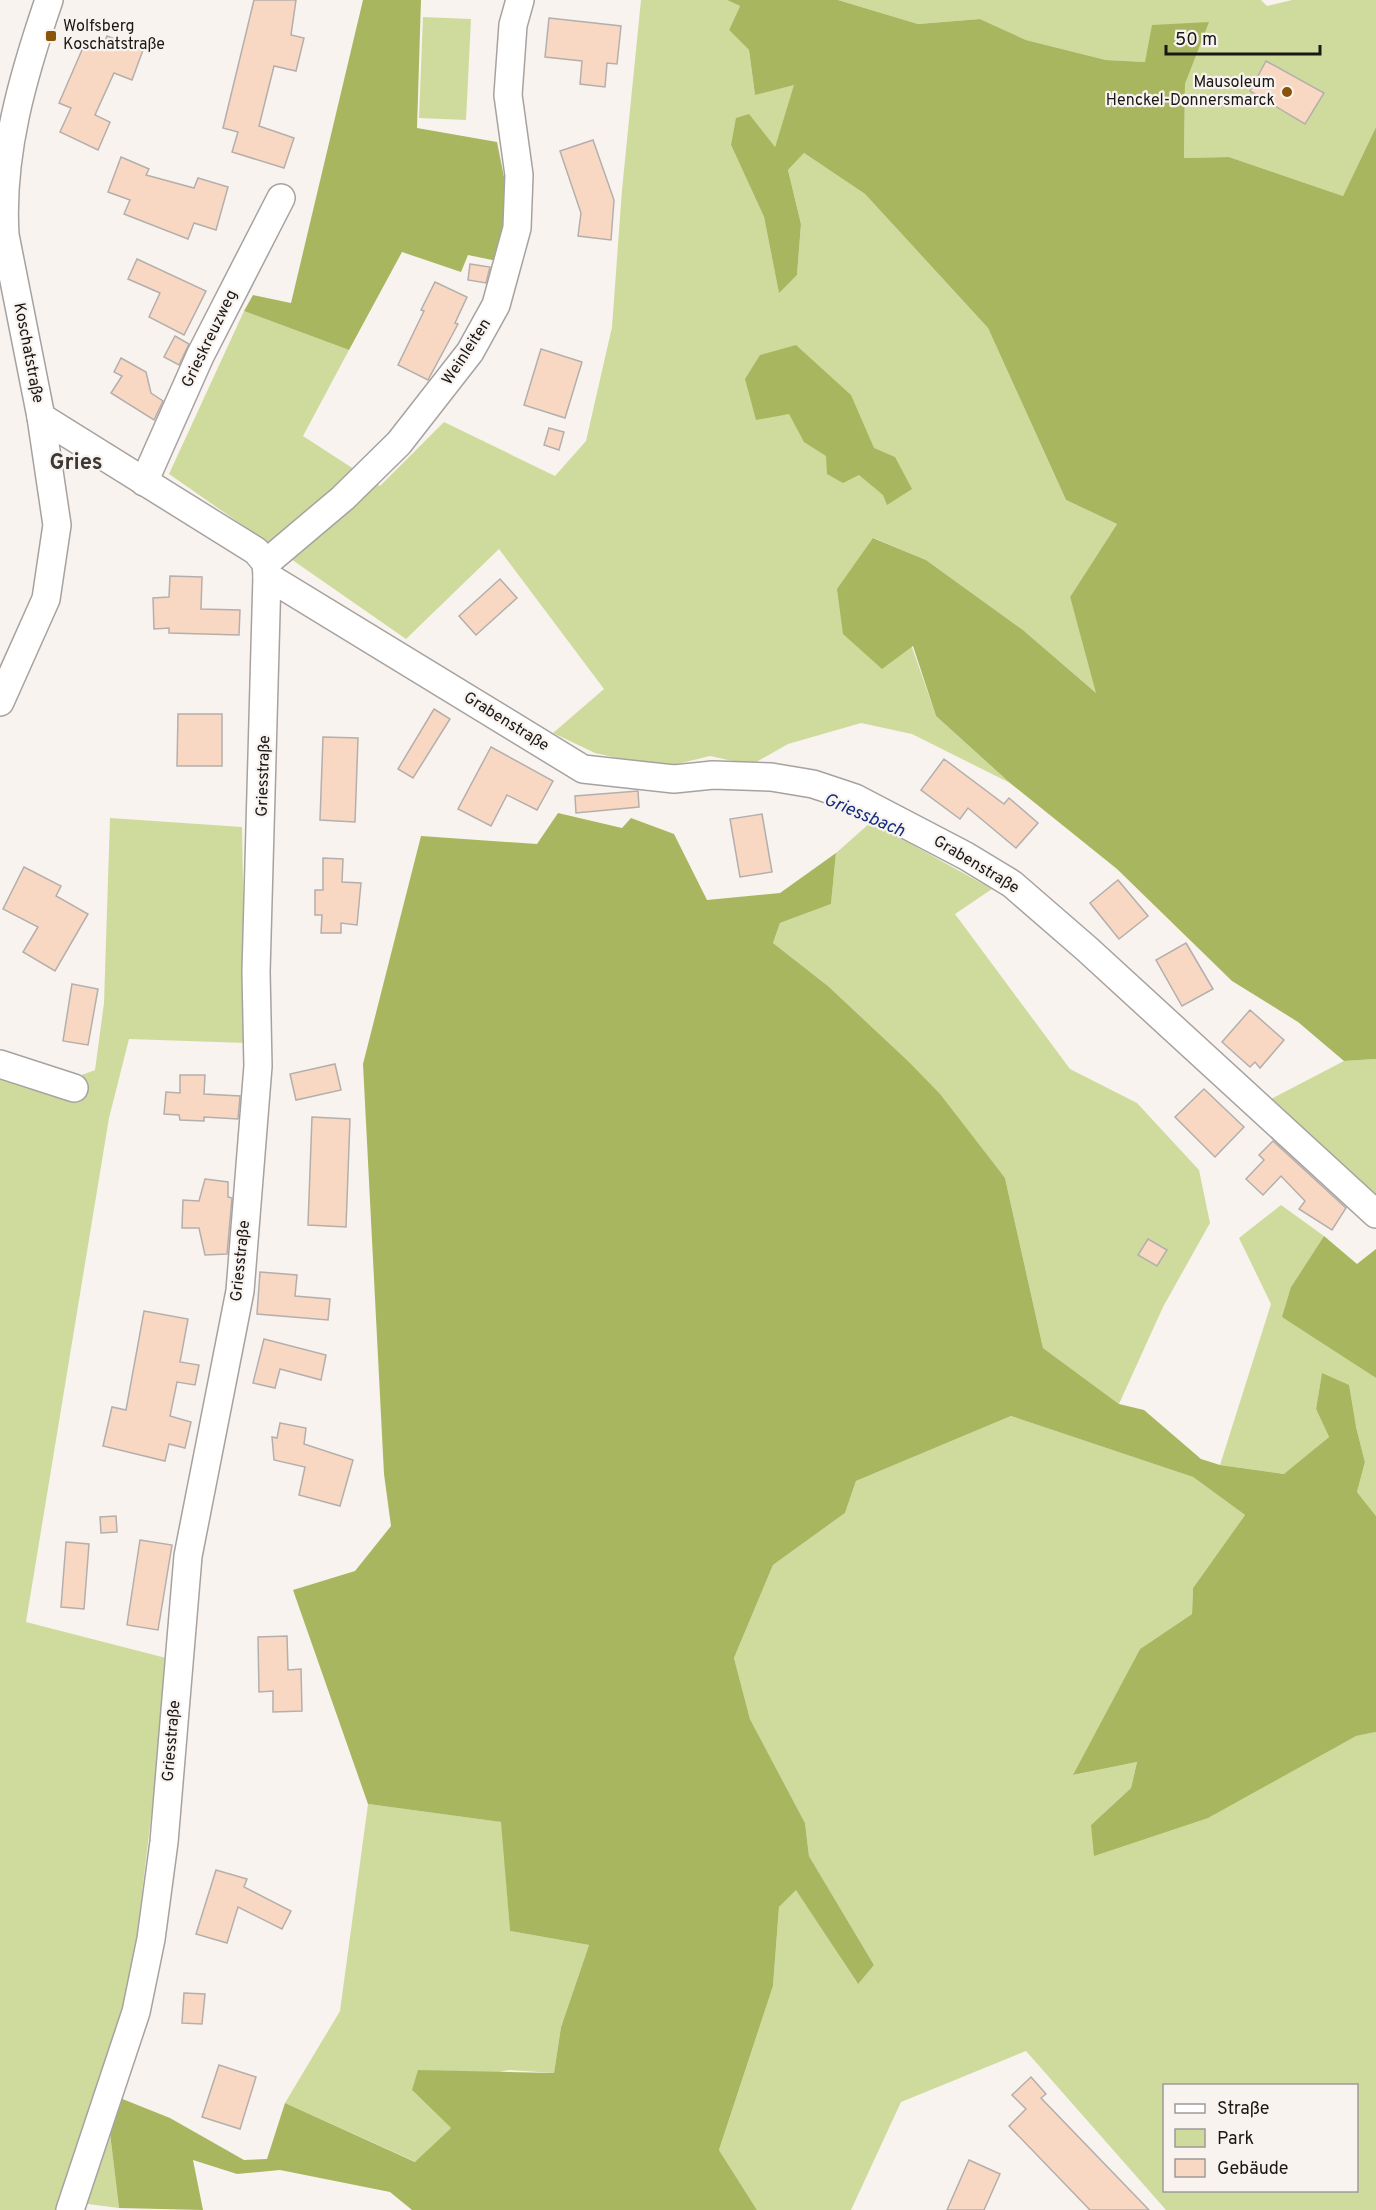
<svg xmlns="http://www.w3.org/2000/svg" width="1376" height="2210" viewBox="0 0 1376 2210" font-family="Overpass,sans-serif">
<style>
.green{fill:#cfdb9d;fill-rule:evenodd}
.forest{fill:#a8b75f}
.building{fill:#f9d8c3;stroke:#b4afac;stroke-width:1.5}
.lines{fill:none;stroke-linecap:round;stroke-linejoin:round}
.minor-casing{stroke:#a7a29f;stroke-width:30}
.minor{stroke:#fff;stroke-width:27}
.poi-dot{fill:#8b5209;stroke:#f8f3ef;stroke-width:2}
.labels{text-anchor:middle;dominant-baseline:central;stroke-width:4.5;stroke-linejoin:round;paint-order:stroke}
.poi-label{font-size:16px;fill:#1a1817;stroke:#f8f3ef;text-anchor:start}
.street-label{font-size:16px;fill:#1a1817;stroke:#f8f3ef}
.water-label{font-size:18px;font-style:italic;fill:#122e82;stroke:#f8f3ef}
.district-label{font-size:22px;font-weight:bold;fill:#3c3836;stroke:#f8f3ef}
</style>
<rect width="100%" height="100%" fill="#f8f3ef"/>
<g class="green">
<path d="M641 0H727L740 6 729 30 749 50 755 95 795 84 775 147 731 145 764 217 779 292 797 275 801 224 788 170 804 153 865 194 988 328 1066 500 1117 524 1070 597 1097 694 1023 630 926 560 874 538 936 716 1010 783 912 734 861 723 788 744 751 765 710 756 661 768 595 753 553 733 604 689 499 549 406 639 169 474 244 311 349 350 303 436 380 486 444 422 555 476 586 441 612 327 622 190Z"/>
<path d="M838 0H1261L1267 6 1292 0H1376V127L1343 196 1229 157 1184 158 1185 84 1208 22 1145 62 1106 60 1026 40 980 19 918 24Z"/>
<path d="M423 17 471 19 466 120 419 118Z"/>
<path d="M110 818 242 827 246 1043 129 1039 109 1118 26 1622 166 1658 156 1776 129 2001 105 2092 119 2208 65 2201 60 2210H0V1073L73 1095 79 1076 95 1070 104 1003Z"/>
<path d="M871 822 992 889 955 914 1070 1069 1137 1103 1199 1170 1210 1223 1163 1307 1119 1404 1043 1348 1005 1178 907 1060 828 986 773 943 780 923 831 904 836 853Z"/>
<path d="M1376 1059V1208L1269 1100 1344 1061Z"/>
<path d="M1281 1205 1324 1236 1291 1287 1326 1345 1376 1378V1516L1357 1492 1365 1462 1356 1427 1322 1374 1316 1409 1329 1437 1285 1474 1220 1465 1271 1304 1239 1238Z"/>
<path d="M1011 1416 1193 1477 1245 1515 1193 1588 1192 1614 1140 1649 1074 1775 1137 1762 1131 1788 1091 1825 1356 1736 1376 1732V2210H1166L1026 2051 901 2102 851 2210H757L719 2150 773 1986 779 1907 796 1889 857 1983 874 1965 809 1856 805 1823 750 1719 734 1658 773 1565 845 1513 856 1481ZM1164 2086H1356V2190H1164Z"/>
<path d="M368 1804 502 1822 510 1931 589 1945 561 2027 554 2073 509 2070 412 2090 451 2128 416 2162 285 2103 340 2011Z"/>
</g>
<g class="forest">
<path d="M363 0H421L417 128 497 142 508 197 497 261 468 255 461 272 402 252 349 350 244 311 253 295 291 303Z"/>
<path d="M727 0H838L918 24 980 19 1026 40 1106 60 1145 62 1152 25 1209 22 1185 84 1184 158 1229 157 1343 196 1376 127V1059L1344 1061 1298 1022 1232 981 1117 869 1010 783 936 716 913 646 882 669 843 634 837 589 873 538 926 560 1023 630 1096 693 1070 597 1117 524 1066 500 988 328 865 194 804 153 788 170 801 224 797 275 779 293 764 217 731 145 736 118 749 114 775 147 794 85 755 95 749 50 729 30 740 6Z"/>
<path d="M796 345 851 395 874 448 895 457 912 489 887 505 883 495 859 475 843 483 827 474 826 456 804 442 789 414 756 420 745 379 760 355Z"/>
<path d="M558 813 622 828 631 818 674 834 707 900 780 893 836 853 831 904 780 923 773 943 828 986 907 1060 940 1094 1005 1178 1043 1348 1119 1404 1144 1410 1201 1459 1220 1465 1284 1474 1329 1437 1316 1409 1322 1373 1349 1385 1356 1427 1365 1462 1357 1492 1376 1516V1732L1356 1736 1208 1818 1094 1856 1091 1825 1131 1788 1137 1762 1073 1775 1140 1649 1192 1614 1193 1588 1245 1515 1193 1477 1011 1416 856 1481 845 1513 773 1565 734 1658 750 1719 805 1823 809 1856 874 1965 858 1984 796 1890 779 1907 773 1986 719 2150 757 2210H412L390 2192 280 2170 237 2174 193 2160 203 2210 119 2208 105 2092 170 2118 244 2160 267 2159 285 2103 415 2162 451 2128 412 2090 418 2070 554 2073 561 2027 589 1945 510 1931 501 1822 368 1804 293 1590 355 1571 391 1526 384 1474 363 1064 421 836 537 844Z"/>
<path d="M1324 1236 1357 1264 1376 1249V1378L1282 1317 1291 1287Z"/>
</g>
<g class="building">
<path d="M254 0H296L291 35 304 38 296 71 274 66 259 126 294 138 284 168 232 152 238 132 223 128Z"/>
<path d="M549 18 621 26 617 64 607 63 605 87 580 84 582 61 545 57Z"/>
<path d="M107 36 143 50 132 80 114 73 95 115 110 122 98 150 60 132 71 108 59 103 85 43 101 50Z"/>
<path d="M1266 61 1324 93 1305 124 1250 91Z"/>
<path d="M593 140 614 200 611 240 578 236 581 213 560 151Z"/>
<path d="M121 157 149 169 146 175 194 188 198 178 228 187 216 230 194 223 188 239 124 214 130 200 108 192Z"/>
<path d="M137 259 206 291 184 335 149 317 160 293 128 279Z"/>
<path d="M470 264 490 267 486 283 468 280Z"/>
<path d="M435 282 467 297 455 323 458 324 428 380 398 365 424 311 421 310Z"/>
<path d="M175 336 189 344 179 365 164 357Z"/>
<path d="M541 349 582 362 565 418 524 405Z"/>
<path d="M121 358 146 372 151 393 163 401 154 420 111 393 122 376 114 372Z"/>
<path d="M549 428 564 432 559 450 544 445Z"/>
<path d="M170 576 202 577 201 609 240 610 239 635 169 633V628L154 629 153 598 169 597Z"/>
<path d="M500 579 517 598 476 635 459 616Z"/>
<path d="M434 709 450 719 413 778 398 769Z"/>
<path d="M178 714H222V766H177Z"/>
<path d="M323 737 358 738 355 822 320 820Z"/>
<path d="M491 747 553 781 537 810 507 795 491 826 458 809Z"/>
<path d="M944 759 1004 804 1009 798 1038 823 1016 848 968 808 960 819 921 790Z"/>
<path d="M638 791 639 807 576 813 575 796Z"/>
<path d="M762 814 772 872 740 877 730 819Z"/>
<path d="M323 858 343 859 342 882 361 883 357 925 341 923V933H321L322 915H315V890H323Z"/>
<path d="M24 867 61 886 56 896 88 914 55 971 23 952 38 927 3 909Z"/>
<path d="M1118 880 1148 916 1119 939 1090 903Z"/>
<path d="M1186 943 1213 989 1182 1006 1156 960Z"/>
<path d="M72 984 98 989 88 1045 63 1041Z"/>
<path d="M1250 1010 1284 1040 1260 1068 1255 1062 1250 1067 1222 1042Z"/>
<path d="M335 1064 341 1090 296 1100 290 1074Z"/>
<path d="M180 1075H205L204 1094 240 1096 238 1119 204 1117V1121L180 1120 179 1115 164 1114 166 1092 180 1093Z"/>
<path d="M1204 1089 1244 1127 1215 1157 1175 1117Z"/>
<path d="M312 1117 350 1119 346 1227 308 1225Z"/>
<path d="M1273 1141 1346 1208 1332 1230 1299 1209 1305 1201 1281 1176 1263 1195 1246 1179 1264 1160 1259 1155Z"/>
<path d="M205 1179 228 1182V1197L232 1198 227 1254 205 1255 199 1228H182L183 1200 199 1201Z"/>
<path d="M1148 1239 1167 1250 1157 1266 1138 1255Z"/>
<path d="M260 1272 297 1275 295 1296 330 1299 328 1320 257 1314Z"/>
<path d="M144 1311 188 1319 180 1362 199 1365 195 1385 177 1382 170 1416 191 1422 185 1448 169 1444 165 1461 103 1446 112 1407 126 1410Z"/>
<path d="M264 1339 326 1355 321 1380 280 1369 275 1388 253 1383Z"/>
<path d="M280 1423 306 1428 304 1444 353 1460 340 1506 299 1495 305 1467 274 1460 272 1437 277 1438Z"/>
<path d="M116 1516 117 1532 101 1533 100 1517Z"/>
<path d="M140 1540 172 1545 158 1630 127 1625Z"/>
<path d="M66 1542 89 1544 84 1609 61 1607Z"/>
<path d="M287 1636 288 1670 301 1669 302 1711 273 1712V1691L259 1692 258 1637Z"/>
<path d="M216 1870 247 1879 244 1887 291 1911 282 1929 238 1907 227 1943 196 1934Z"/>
<path d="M184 1993 205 1994 202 2024 182 2023Z"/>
<path d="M219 2065 256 2077 240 2129 202 2117Z"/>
<path d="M1031 2077 1046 2094 1041 2098 1149 2210H1090L1009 2126 1026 2109 1012 2095Z"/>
<path d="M969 2160 1000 2174 984 2210H947Z"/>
</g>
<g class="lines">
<defs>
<g id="minor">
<path d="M41 417 256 551 266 563 267 576 256 972 258 1066 240 1291 188 1556 164 1842 151 1939 136 2012 70 2210"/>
<path d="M144 482 200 356 281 198"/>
<path d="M266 563 343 498 399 443 470 352 496 305 517 228 519 175 508 95 513 25 520 0"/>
<path d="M267 576 583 769 674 779 713 775 771 777 813 784 855 798 966 856 1012 884 1087 949 1376 1214"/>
<path d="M0 702 46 599 57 525 41 417 5 235C0 154 23 76 49 0"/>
<path d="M0 1064 74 1088"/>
</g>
</defs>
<use href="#minor" class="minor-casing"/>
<use href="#minor" class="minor"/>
</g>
<g class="poi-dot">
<rect x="45" y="30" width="12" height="12" rx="3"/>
<circle cx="1287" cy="92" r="6"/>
</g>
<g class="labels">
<g class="poi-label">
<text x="63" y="27">Wolfsberg<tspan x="63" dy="18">Koschatstraße</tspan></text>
<text x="1275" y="83" text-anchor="end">Mausoleum<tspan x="1275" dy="18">Henckel-Donnersmarck</tspan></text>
</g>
<g class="street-label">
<text transform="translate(210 339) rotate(-64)">Grieskreuzweg</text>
<text transform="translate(467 352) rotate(-57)">Weinleiten</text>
<text transform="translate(28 353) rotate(79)">Koschatstraße</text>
<text transform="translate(506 722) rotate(32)">Grabenstraße</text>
<text transform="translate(264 776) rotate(-88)">Griesstraße</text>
<text transform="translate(976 865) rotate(31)">Grabenstraße</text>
<text transform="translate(241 1261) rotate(-84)">Griesstraße</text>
<text transform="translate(172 1741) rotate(-85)">Griesstraße</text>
</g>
<g class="water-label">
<text transform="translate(864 816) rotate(23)">Griessbach</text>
</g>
<g class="district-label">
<text x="76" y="463">Gries</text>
</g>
</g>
<rect x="1163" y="2084" width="195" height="108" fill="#f8f3ef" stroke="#9f9b99" stroke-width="1.5"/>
<rect x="1175" y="2104" width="30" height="9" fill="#ffffff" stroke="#9f9b99" stroke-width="1.5"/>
<text x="1217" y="2114" font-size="18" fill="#1a1817">Straße</text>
<rect x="1175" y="2129" width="30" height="18" fill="#cfdb9d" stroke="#9f9b99" stroke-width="1.5"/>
<text x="1217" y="2144" font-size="18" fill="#1a1817">Park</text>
<rect x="1175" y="2159" width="30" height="18" fill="#f9d8c3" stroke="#9f9b99" stroke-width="1.5"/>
<text x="1217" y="2174" font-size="18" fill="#1a1817">Gebäude</text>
<path d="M1166 45v9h154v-9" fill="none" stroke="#1a1817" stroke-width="3"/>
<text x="1175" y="45" font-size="18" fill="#1a1817" stroke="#f8f3ef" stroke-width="4.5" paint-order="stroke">50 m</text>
</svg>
